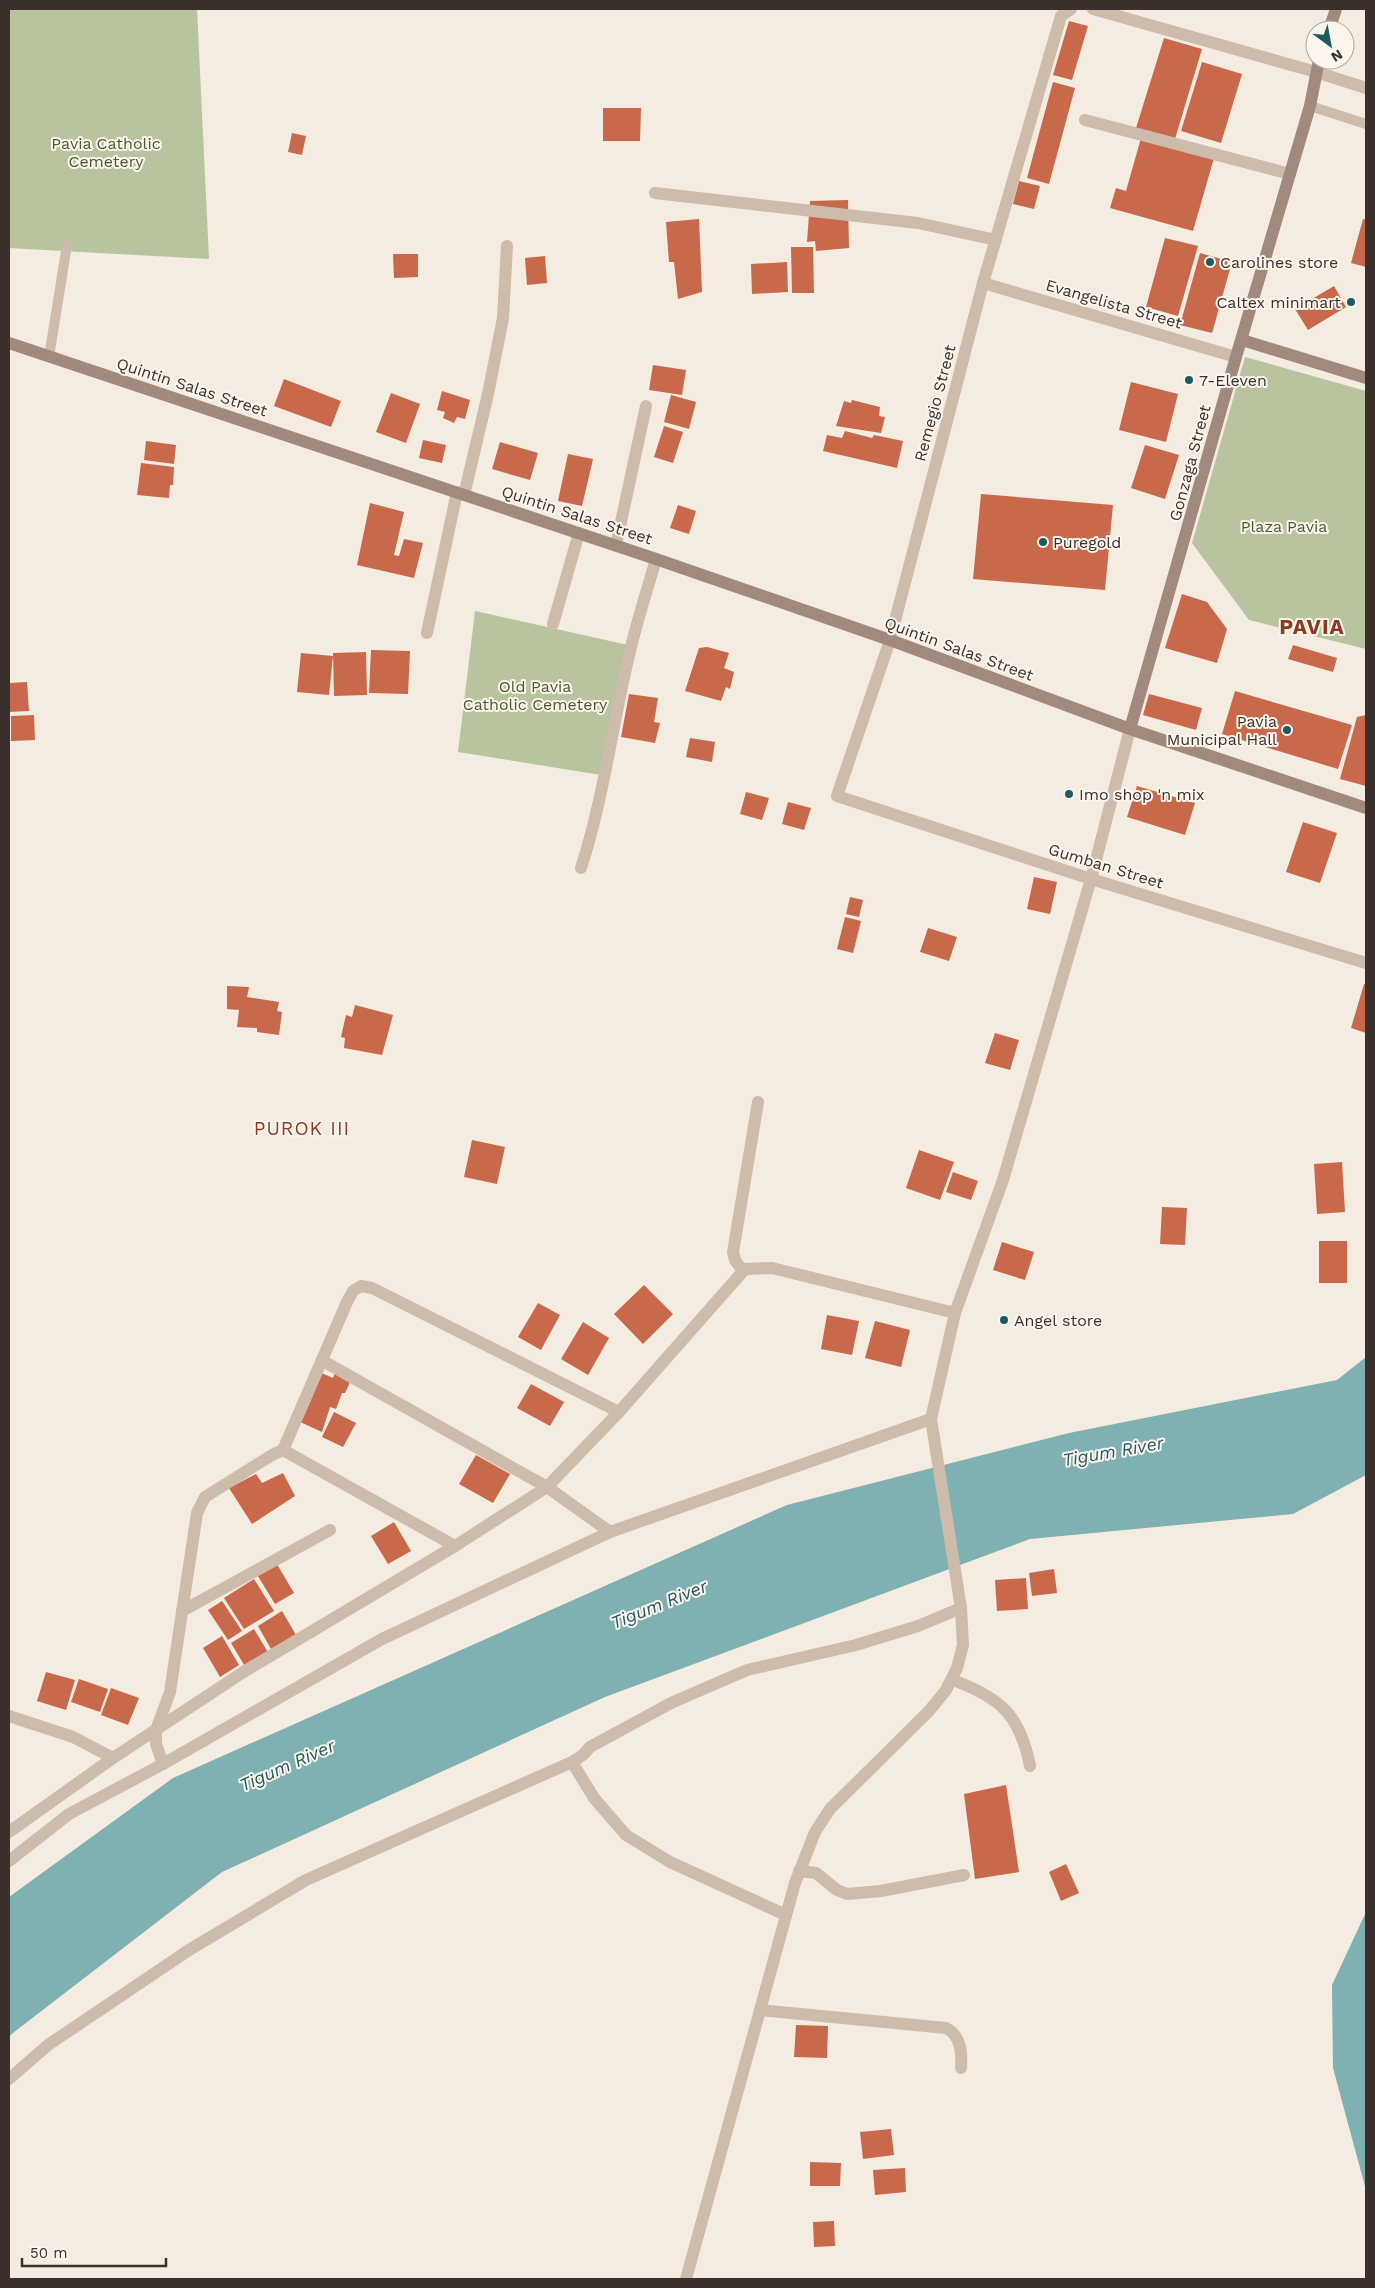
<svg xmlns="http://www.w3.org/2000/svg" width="1375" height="2288" viewBox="0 0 1375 2288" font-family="'Work Sans',sans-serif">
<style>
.green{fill:#b8c4a0}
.water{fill:#7fb0b2}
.building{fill:#c8694b}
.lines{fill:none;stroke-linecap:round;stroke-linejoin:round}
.service{stroke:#cdbbac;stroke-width:10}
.minor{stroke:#cdbbac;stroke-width:12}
.tertiary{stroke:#cdbbac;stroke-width:12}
.secondary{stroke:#a18a7d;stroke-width:12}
.poi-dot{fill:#1f5a5e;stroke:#fbf5ee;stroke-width:2}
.labels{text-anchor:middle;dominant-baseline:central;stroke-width:4;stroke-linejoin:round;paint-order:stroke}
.park-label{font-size:16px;fill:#4a5a2e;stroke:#fbf5ee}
.poi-label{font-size:16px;fill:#3b302b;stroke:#fbf5ee;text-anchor:start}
.street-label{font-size:16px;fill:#3b302b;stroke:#fbf5ee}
.water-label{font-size:18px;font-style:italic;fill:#1f5a5e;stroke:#fbf5ee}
.quarter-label{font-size:19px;letter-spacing:1px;fill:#8c3b22;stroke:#fbf5ee}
.district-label{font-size:21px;font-weight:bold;letter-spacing:1px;fill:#8c3b22;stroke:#fbf5ee}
</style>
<rect width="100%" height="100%" fill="#f4ebe1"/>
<g class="green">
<path d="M9 9H197L209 259 9 248Z"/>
<path d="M1245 357 1366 391V649L1249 620 1192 543Z"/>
<path d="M475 611 628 645 601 775 458 752Z"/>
</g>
<g class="water">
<path d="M1366 1357V1475L1293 1514 1030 1539 605 1697 222 1872 9 2036V1897L173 1778 787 1505 1069 1433 1337 1380Z"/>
<path d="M1366 1912V2190L1333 2068 1332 1985Z"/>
</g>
<g class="building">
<path d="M1069 21 1088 26 1072 80 1053 75Z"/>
<path d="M1164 38 1202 49 1175 139 1136 128Z"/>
<path d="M1202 62 1242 74 1221 143 1181 131Z"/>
<path d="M1053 82 1075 88 1049 184 1027 178Z"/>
<path d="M603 108H641L640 141H603Z"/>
<path d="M292 133 306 136 302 155 288 152Z"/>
<path d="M1141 138 1214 158 1193 231 1110 208 1116 188 1126 191Z"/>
<path d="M1019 181 1040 186 1034 209 1013 204Z"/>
<path d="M848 200 849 248 816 251 815 241 807 242 810 201Z"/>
<path d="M699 219 702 292 678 299 674 262H669L666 222Z"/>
<path d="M1363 219 1366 220V267L1351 263Z"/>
<path d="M1165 238 1198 246 1178 316 1146 307Z"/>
<path d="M791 247H813L814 293H792Z"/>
<path d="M1200 253 1232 262 1212 333 1180 325Z"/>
<path d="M393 254H418V277L394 278Z"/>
<path d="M545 256 547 283 527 285 525 258Z"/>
<path d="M787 262 788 292 752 294 751 264Z"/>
<path d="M1334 286 1346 307 1308 330 1295 309Z"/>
<path d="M653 365 686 370 682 395 649 390Z"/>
<path d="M284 379 341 401 331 427 274 406Z"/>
<path d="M1131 382 1178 394 1166 442 1119 430Z"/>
<path d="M442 391 470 400 465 419 457 417 454 423 443 418 445 412 437 410Z"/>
<path d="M391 393 420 404 406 443 376 432Z"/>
<path d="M671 395 696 402 689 429 664 422Z"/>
<path d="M852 400 880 407 879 416 885 417 881 433 836 426 844 401 851 403Z"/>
<path d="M664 426 683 432 673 463 654 457Z"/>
<path d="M845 431 872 438 874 435 903 441 897 468 823 451 827 435 842 438Z"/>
<path d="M423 440 446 445 442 463 419 458Z"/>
<path d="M146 441 176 445 174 464 144 460Z"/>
<path d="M500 442 538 453 530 480 492 469Z"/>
<path d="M1145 445 1179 455 1165 499 1131 488Z"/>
<path d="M568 454 593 459 582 506 558 501Z"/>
<path d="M141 463 174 467 173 485H170L169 498 137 495Z"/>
<path d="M981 494 1113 505 1105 590 973 579Z"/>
<path d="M370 503 404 512 394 555 399 556 404 539 423 543 414 578 357 565Z"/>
<path d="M678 505 696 511 689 534 670 528Z"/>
<path d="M1182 594 1207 602 1227 629 1217 663 1165 648Z"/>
<path d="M1293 645 1337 658 1333 672 1288 659Z"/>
<path d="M707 647 729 653 724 668 734 672 730 689 726 687 721 701 685 691 699 648Z"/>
<path d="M371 650 410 651 408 694 369 693Z"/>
<path d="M366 652 367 695 334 696 333 653Z"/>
<path d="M301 653 333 656 329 695 297 692Z"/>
<path d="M27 682 29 711 9 712V683Z"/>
<path d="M1235 691 1352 725 1338 769 1222 734Z"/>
<path d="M629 694 658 698 654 722 660 723 655 743 621 737Z"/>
<path d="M1149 694 1202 708 1196 730 1143 715Z"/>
<path d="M34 715 35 740 11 741V716Z"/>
<path d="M1366 715V786L1340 779 1357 717Z"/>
<path d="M690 738 715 742 712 762 686 757Z"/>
<path d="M1137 786 1195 803 1185 835 1127 817Z"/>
<path d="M746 792 769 798 762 820 740 814Z"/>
<path d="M788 802 811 808 804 830 782 824Z"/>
<path d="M1303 822 1337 833 1320 883 1286 872Z"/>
<path d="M1034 877 1057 882 1050 914 1027 909Z"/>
<path d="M850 897 863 900 859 917 846 914Z"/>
<path d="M845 917 861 921 853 953 837 949Z"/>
<path d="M928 928 957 937 949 961 920 952Z"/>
<path d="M1364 984 1366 985V1033L1351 1028Z"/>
<path d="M227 986 249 987 247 997 279 1002 277 1011 282 1012 279 1035 257 1032V1028L237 1027 239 1010 227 1009Z"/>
<path d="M355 1005 393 1015 382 1055 344 1048 345 1038 341 1037 346 1015 352 1017Z"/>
<path d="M995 1033 1019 1040 1010 1070 985 1063Z"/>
<path d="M472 1140 505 1147 497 1184 464 1177Z"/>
<path d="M919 1150 954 1162 940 1200 906 1188Z"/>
<path d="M1342 1162 1345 1212 1317 1214 1314 1164Z"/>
<path d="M953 1172 978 1181 971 1200 946 1192Z"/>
<path d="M1162 1207 1187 1208 1185 1245 1160 1244Z"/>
<rect x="1319" y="1241" width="28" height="42"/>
<path d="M1002 1242 1034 1252 1025 1280 993 1270Z"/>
<path d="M644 1285 673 1314 643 1344 614 1314Z"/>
<path d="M538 1303 560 1315 541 1350 518 1337Z"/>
<path d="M827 1315 859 1321 852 1355 821 1349Z"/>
<path d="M875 1321 910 1330 901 1367 865 1358Z"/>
<path d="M583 1322 609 1338 588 1375 561 1359Z"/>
<path d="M319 1372 333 1378 335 1372 351 1380 345 1393H342L336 1409 330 1407 322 1432 298 1421Z"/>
<path d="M531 1384 564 1402 550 1426 517 1408Z"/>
<path d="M334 1412 356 1423 343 1447 322 1437Z"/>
<path d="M476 1455 510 1474 493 1503 459 1484Z"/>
<path d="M283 1473 295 1496 252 1524 229 1488 256 1474 262 1483Z"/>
<path d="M394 1522 411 1551 388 1564 371 1536Z"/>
<path d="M275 1561 294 1593 275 1604 256 1573Z"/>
<path d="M1054 1569 1057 1593 1032 1596 1029 1573Z"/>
<path d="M1026 1578 1028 1609 997 1611 995 1580Z"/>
<path d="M254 1579 274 1611 244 1629 224 1598Z"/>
<path d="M222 1601 242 1631 228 1640 208 1610Z"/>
<path d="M282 1611 296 1635 271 1649 258 1626Z"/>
<path d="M254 1629 269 1654 246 1668 231 1643Z"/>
<path d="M222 1636 239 1665 220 1677 203 1648Z"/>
<path d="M46 1672 75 1680 66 1710 37 1701Z"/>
<path d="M79 1679 108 1689 100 1712 71 1702Z"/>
<path d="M111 1688 139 1698 128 1725 101 1715Z"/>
<path d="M1006 1785 1019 1872 975 1879 964 1794Z"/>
<path d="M1066 1864 1079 1893 1061 1901 1049 1872Z"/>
<path d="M796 2025 828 2026 827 2058 794 2057Z"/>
<path d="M891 2129 894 2155 863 2159 860 2132Z"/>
<path d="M810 2162 841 2163 840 2186H810Z"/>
<path d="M905 2168 906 2192 875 2195 873 2170Z"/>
<path d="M834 2221 835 2246 814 2247 813 2222Z"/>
</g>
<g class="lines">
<g class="service">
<path d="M1310 106 1366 124"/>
<path d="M49 357 67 245"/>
</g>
<g class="minor">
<path d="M1071 9 1061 16 983 283 890 640 837 796 1091 879"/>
<path d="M1093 9 1316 72"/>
<path d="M1085 120 1290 174"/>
<path d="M655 193 918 223 996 240"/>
<path d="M983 283 1236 357"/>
<path d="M464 495 488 394 503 318 507 246"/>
<path d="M616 545 646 406"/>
<path d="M553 624 579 533"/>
<path d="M427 633 457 492"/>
<path d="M581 868C605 794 613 718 632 643 639 615 648 587 656 559"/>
<path d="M743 1271 735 1260 733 1252 758 1102"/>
<path d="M323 1361 547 1487 610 1532"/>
<path d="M283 1450 347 1302 353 1291 361 1286 372 1288 619 1412"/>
<path d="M182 1611 330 1530"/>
<path d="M953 1680C1001 1698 1020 1715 1030 1766"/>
<path d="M9 1716 73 1737 113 1758"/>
<path d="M572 1762 594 1798 626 1835 670 1862 786 1915"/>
<path d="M163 1764 156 1744V1730L170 1692 197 1513 205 1497 272 1455 283 1450 455 1546"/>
<path d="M9 1832 113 1758 245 1671 455 1546 547 1487 619 1412 745 1269 772 1268 955 1313"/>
<path d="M9 1861 69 1814 163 1764 382 1639 610 1532 931 1419"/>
<path d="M799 1871 816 1873 837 1890 847 1894 881 1891 964 1875"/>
<path d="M760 2010 946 2028C961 2036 962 2052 961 2068"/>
<path d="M9 2079 48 2045 189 1950 306 1880 572 1762 583 1755 590 1747 671 1703 747 1670 856 1645 918 1626 961 1608"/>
</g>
<g class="tertiary">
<path d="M1316 72 1366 88"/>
<path d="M1091 879 1366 963"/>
<path d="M686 2279 795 1883 815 1832 830 1809 929 1711 946 1690 957 1668 963 1645 961 1608 931 1419 955 1313 1003 1180 1091 879 1130 729"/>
</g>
<g class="secondary">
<path d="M1329 30 1336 9"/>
<path d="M1242 340 1366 378"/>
<path d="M9 343 656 559 890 640 1130 729 1366 808"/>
<path d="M1130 729 1236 357 1310 106 1319 60"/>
</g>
</g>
<g class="poi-dot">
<circle cx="1210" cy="262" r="5"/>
<circle cx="1351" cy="302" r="5"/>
<circle cx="1189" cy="380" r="5"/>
<circle cx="1043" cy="542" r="5"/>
<circle cx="1287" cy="730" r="5"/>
<circle cx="1069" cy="794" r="5"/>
<circle cx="1004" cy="1320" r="5"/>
</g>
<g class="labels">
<g class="park-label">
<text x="106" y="143">Pavia Catholic<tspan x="106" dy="18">Cemetery</tspan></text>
<text x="1284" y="526">Plaza Pavia</text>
<text x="535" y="686">Old Pavia<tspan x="535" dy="18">Catholic Cemetery</tspan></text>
</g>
<g class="poi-label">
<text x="1220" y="262">Carolines store</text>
<text x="1341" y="302" text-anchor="end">Caltex minimart</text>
<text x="1199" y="380">7-Eleven</text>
<text x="1053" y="542">Puregold</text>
<text x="1277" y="721" text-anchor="end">Pavia<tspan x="1277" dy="18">Municipal Hall</tspan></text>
<text x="1079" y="794">Imo shop 'n mix</text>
<text x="1014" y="1320">Angel store</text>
</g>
<g class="street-label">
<text transform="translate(1114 304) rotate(16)">Evangelista Street</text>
<text transform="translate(192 387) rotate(18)">Quintin Salas Street</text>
<text transform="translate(935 403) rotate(-75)">Remegio Street</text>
<text transform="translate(1190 463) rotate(-75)">Gonzaga Street</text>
<text transform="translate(577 515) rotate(18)">Quintin Salas Street</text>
<text transform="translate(959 649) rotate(20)">Quintin Salas Street</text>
<text transform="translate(1106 866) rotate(17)">Gumban Street</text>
</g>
<g class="water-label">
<text transform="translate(1113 1451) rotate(-10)">Tigum River</text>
<text transform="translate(659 1604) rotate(-22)">Tigum River</text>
<text transform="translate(287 1765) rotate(-24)">Tigum River</text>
</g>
<g class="quarter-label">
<text x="302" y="1128">PUROK III</text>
</g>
<g class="district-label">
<text x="1312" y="626">PAVIA</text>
</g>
</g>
<rect width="1375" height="2288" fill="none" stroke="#3b302b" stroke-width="20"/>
<g transform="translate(1330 45) rotate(148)"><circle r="24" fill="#fbf5ee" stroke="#aea6a0"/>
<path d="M0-4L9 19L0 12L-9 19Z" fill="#1f5a5e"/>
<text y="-8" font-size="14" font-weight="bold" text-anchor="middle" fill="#3b302b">N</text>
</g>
<path d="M22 2258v8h144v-8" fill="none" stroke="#3b302b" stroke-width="2.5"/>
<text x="30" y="2258" font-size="15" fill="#3b302b" stroke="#fbf5ee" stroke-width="4" paint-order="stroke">50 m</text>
</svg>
